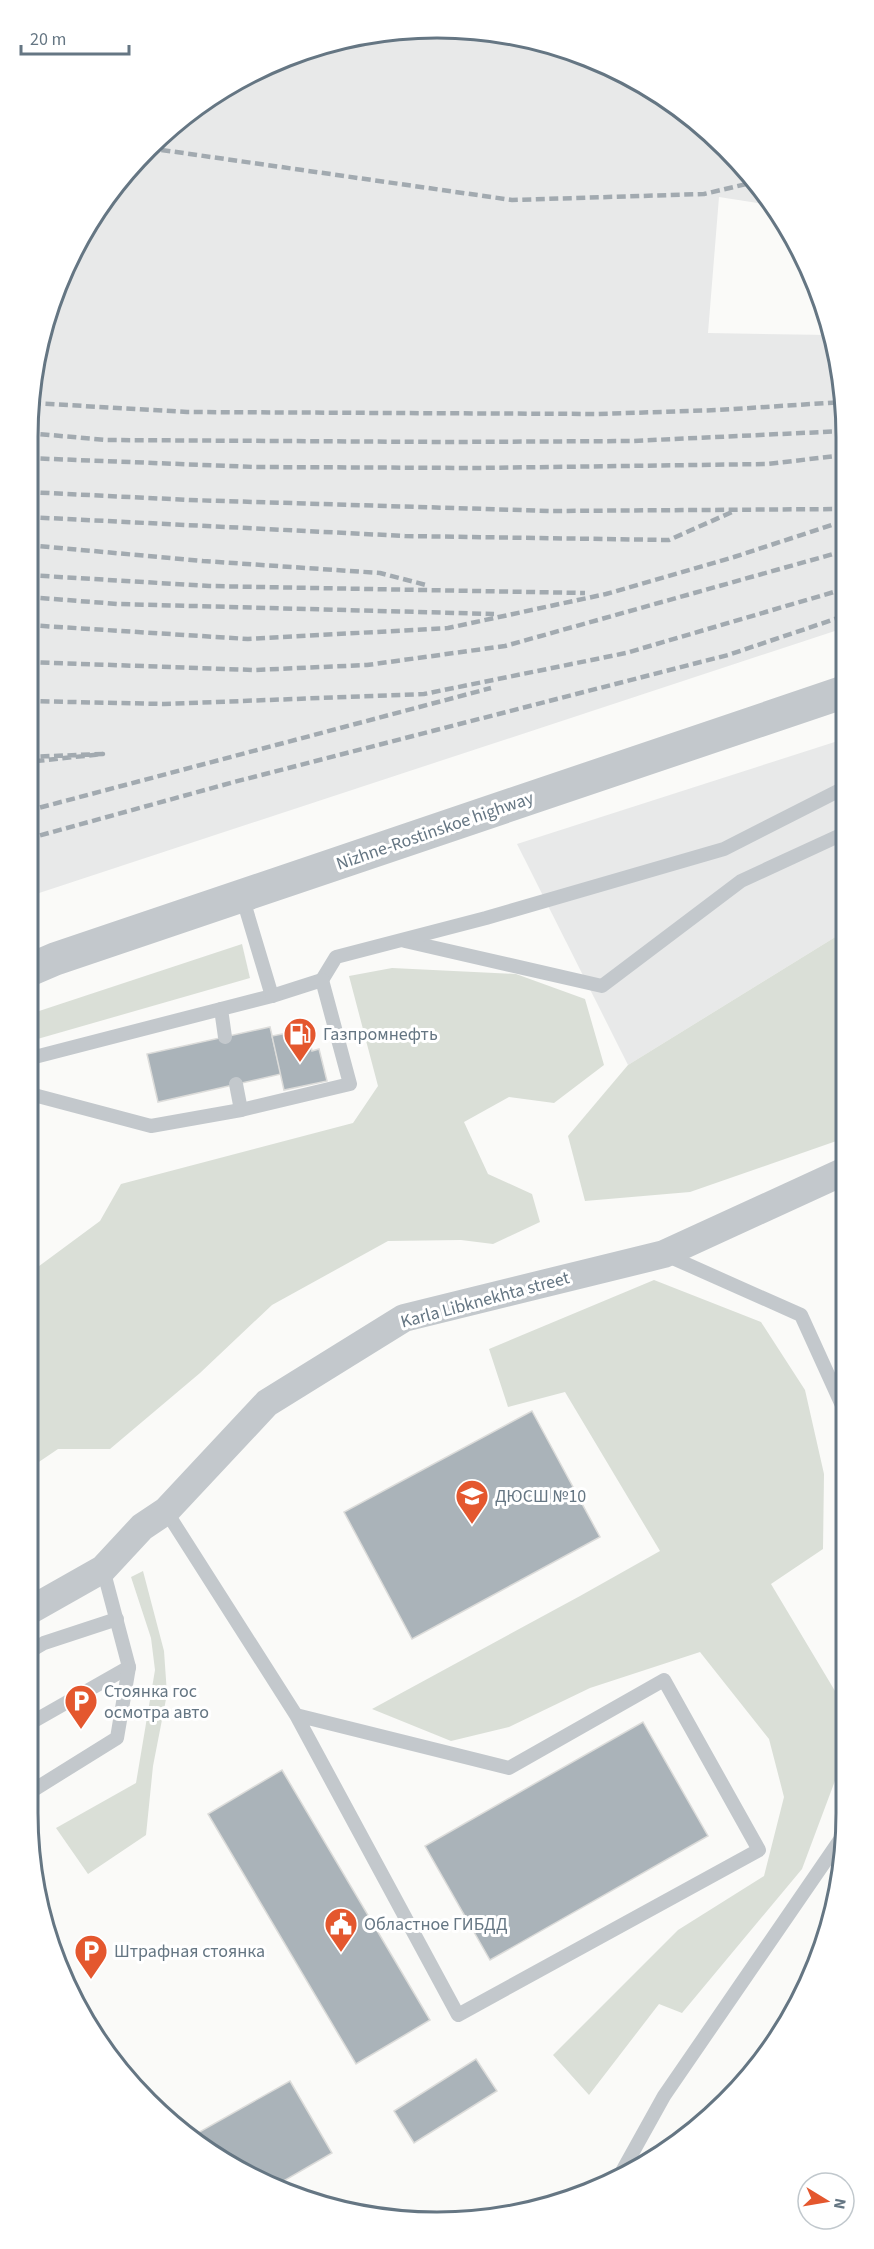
<svg xmlns="http://www.w3.org/2000/svg" width="874" height="2249" viewBox="0 0 874 2249" font-family="'Source Sans 3',sans-serif">
<style>
.built{fill:#e8e9e9}
.green{fill:#dadfd7}
.building{fill:#aab3b9;stroke:#dcdcda;stroke-width:1.5}
.lines{fill:none;stroke-linecap:round;stroke-linejoin:round}
.service{stroke:#c3c8cc;stroke-width:14}
.minor{stroke:#c3c8cc;stroke-width:28}
.tertiary{stroke:#c3c8cc;stroke-width:33}
.rail{stroke:#a2aab0;stroke-width:4.5;stroke-dasharray:9 4.5;stroke-linecap:butt}
.labels{text-anchor:middle;dominant-baseline:central;stroke-width:6;stroke-linejoin:round;paint-order:stroke}
.street-label{font-size:18px;fill:#657683;stroke:#fff}
.poi-label{font-size:18px;fill:#657683;stroke:#fff;text-anchor:start}
.rim{fill:none;stroke:#657683;stroke-width:3}
</style>
<rect width="100%" height="100%" fill="#fafaf8"/>
<g class="built">
<path d="M464 28 543 41 664 96 745 167 768 203 764 204 719 197 708 333 830 335 843 383 844 628 27 897V437L41 331 69 255 112 187 167 129 232 82 306 49 384 30Z"/>
<path d="M844 739 845 931 628 1065 517 844Z"/>
</g>
<g class="green">
<path d="M845 931V1138L690 1192 585 1201 568 1136 628 1065Z"/>
<path d="M242 944 250 978 27 1042V1015Z"/>
<path d="M392 968 516 974 585 999 604 1065 554 1103 509 1097 464 1122 488 1174 532 1194 540 1222 493 1244 461 1240 388 1241 272 1305 200 1373 110 1449H58L27 1470V1275L100 1221 121 1184 353 1123 378 1086 349 976Z"/>
<path d="M654 1280 761 1322 805 1390 824 1474 823 1549 771 1584 841 1701 839 1770 802 1869 682 2013 659 2004 589 2095 553 2055 678 1930 764 1876 784 1797 769 1739 700 1652 590 1688 509 1727 451 1741 372 1709 580 1596 660 1551 565 1392 508 1407 489 1349Z"/>
<path d="M143 1571 164 1651 167 1694 153 1766 146 1835 88 1874 56 1828 136 1783 155 1670 151 1638 131 1577Z"/>
</g>
<g class="building">
<path d="M270 1027 281 1074 158 1102 147 1054Z"/>
<path d="M307 1029 312 1051 319 1049 327 1081 284 1090 272 1036Z"/>
<path d="M532 1411 600 1537 412 1639 344 1512Z"/>
<path d="M643 1722 708 1836 490 1960 425 1846Z"/>
<path d="M282 1770 430 2020 356 2064 208 1814Z"/>
<path d="M476 2059 497 2091 414 2143 394 2111Z"/>
<path d="M290 2081 332 2153 275 2186 232 2167 194 2135Z"/>
</g>
<g class="lines">
<g class="service">
<path d="M405 941 602 986 741 881 845 833"/>
<path d="M322 980 336 957 486 918 724 849 844 788"/>
<path d="M225 1037 221 1009 272 996 242 896"/>
<path d="M27 1059 221 1009"/>
<path d="M27 1090 34 1095 151 1126 241 1110 236 1084"/>
<path d="M241 1110 350 1084 322 980 272 996"/>
<path d="M666 1255 801 1315 846 1414"/>
<path d="M166 1511 296 1715 458 2015 759 1850 664 1680 509 1768 296 1715"/>
<path d="M27 1653 44 1643 117 1619"/>
<path d="M27 1725 129 1667 103 1569"/>
<path d="M27 1794 117 1738 129 1667"/>
<path d="M619 2177 664 2096 844 1834"/>
</g>
<path class="minor" d="M27 1612 103 1569 142 1527 166 1511 267 1403 404 1318 664 1254 845 1171"/>
<path class="tertiary" d="M27 971 55 959 844 692"/>
<g class="rail">
<path d="M148 148 512 200 704 194 755 182"/>
<path d="M32 403 187 412 598 414 718 410 843 402"/>
<path d="M27 433 107 440 449 442 632 441 844 431"/>
<path d="M27 458 255 467 476 468 768 464 844 455"/>
<path d="M27 492 190 500 551 511 844 509"/>
<path d="M27 517 405 536 669 540 732 512"/>
<path d="M27 545 203 561 380 573 426 585"/>
<path d="M27 575 209 586 585 593"/>
<path d="M27 597 118 604 494 614"/>
<path d="M27 625 248 639 448 628 606 594 734 557 844 521"/>
<path d="M27 662 254 670 367 665 505 646 844 551"/>
<path d="M27 701 164 704 424 694 626 653 844 589"/>
<path d="M27 757 103 754 27 762"/>
<path d="M27 811 491 688"/>
<path d="M27 839 234 782 728 655 844 616"/>
</g>
</g>
<defs>
<symbol id="fuel-pin" viewBox="-11 -11 22 30"><path d="M0 17L-7.5 6A9.5 9.5 0 1 1 7.5 6Z" fill="#e4572e" stroke="#fff"/><path d="M-5.5-6h7V0h2V4h1.3V-2.5L3-4.5l.8-.8L6-3V5H2.5V1h-1V6h-7ZM-4.2-4.7v3.2H.2V-4.7Z" fill="#fff"/></symbol>
<symbol id="school-pin" viewBox="-11 -11 22 30"><path d="M0 17L-7.5 6A9.5 9.5 0 1 1 7.5 6Z" fill="#e4572e" stroke="#fff"/><path d="M0-5L7-2L0 1L-7-2ZM-4 1L0 2.5L4 1V4Q0 6-4 4Z" fill="#fff"/></symbol>
<symbol id="parking-pin" viewBox="-11 -11 22 30"><path d="M0 17L-7.5 6A9.5 9.5 0 1 1 7.5 6Z" fill="#e4572e" stroke="#fff"/><path d="M-3.5-5.5H1a3.5 3.5 0 0 1 0 7H-1V5.5H-3.5ZM-1-3.4V-.6H.8a1.4 1.4 0 0 0 0-2.8Z" fill="#fff"/></symbol>
<symbol id="civic-pin" viewBox="-11 -11 22 30"><path d="M0 17L-7.5 6A9.5 9.5 0 1 1 7.5 6Z" fill="#e4572e" stroke="#fff"/><path d="M-.6-6.5H3V-4.5H.6V-3L4-1V1h2V6H-6V1h2V-1L-.6-3ZM-1.2 2.5V6h2.4V2.5Z" fill="#fff"/></symbol>
</defs>
<g fill-rule="evenodd">
<use href="#fuel-pin" x="281" y="1015" width="38" height="52"/>
<use href="#school-pin" x="453" y="1477" width="38" height="52"/>
<use href="#parking-pin" x="62" y="1682" width="38" height="52"/>
<use href="#civic-pin" x="322" y="1905" width="38" height="52"/>
<use href="#parking-pin" x="72" y="1932" width="38" height="52"/>
</g>
<g class="labels">
<g class="street-label">
<text transform="translate(435 831) rotate(-19)">Nizhne-Rostinskoe highway</text>
<text transform="translate(485 1300) rotate(-15)">Karla Libknekhta street</text>
</g>
<g class="poi-label">
<text x="323" y="1034">Газпромнефть</text>
<text x="495" y="1496">ДЮСШ №10</text>
<text x="104" y="1691">Стоянка гос<tspan x="104" dy="21">осмотра авто</tspan></text>
<text x="364" y="1924">Областное ГИБДД</text>
<text x="114" y="1951">Штрафная стоянка</text>
</g>
</g>
<path d="M0 0H874V2249H0ZM437 38H437A399 399 0 0 1 836 437V1813A399 399 0 0 1 437 2212H437A399 399 0 0 1 38 1813V437A399 399 0 0 1 437 38Z" fill="#fff" fill-rule="evenodd"/>
<path class="rim" d="M437 38H437A399 399 0 0 1 836 437V1813A399 399 0 0 1 437 2212H437A399 399 0 0 1 38 1813V437A399 399 0 0 1 437 38Z"/>
<g transform="translate(826 2201) rotate(101)"><circle r="28" fill="#ffffff" stroke="#c1c8cd" stroke-width="1.5"/>
<path d="M0-4.5L10 22L0 15L-10 22Z" fill="#e4572e"/>
<text y="-9" font-size="16" font-weight="bold" text-anchor="middle" fill="#657683">N</text>
</g>
<path d="M21 45v9h108v-9" fill="none" stroke="#657683" stroke-width="3"/>
<text x="30" y="45" font-size="18" fill="#657683" stroke="#ffffff" stroke-width="4.5" paint-order="stroke">20 m</text>
</svg>
